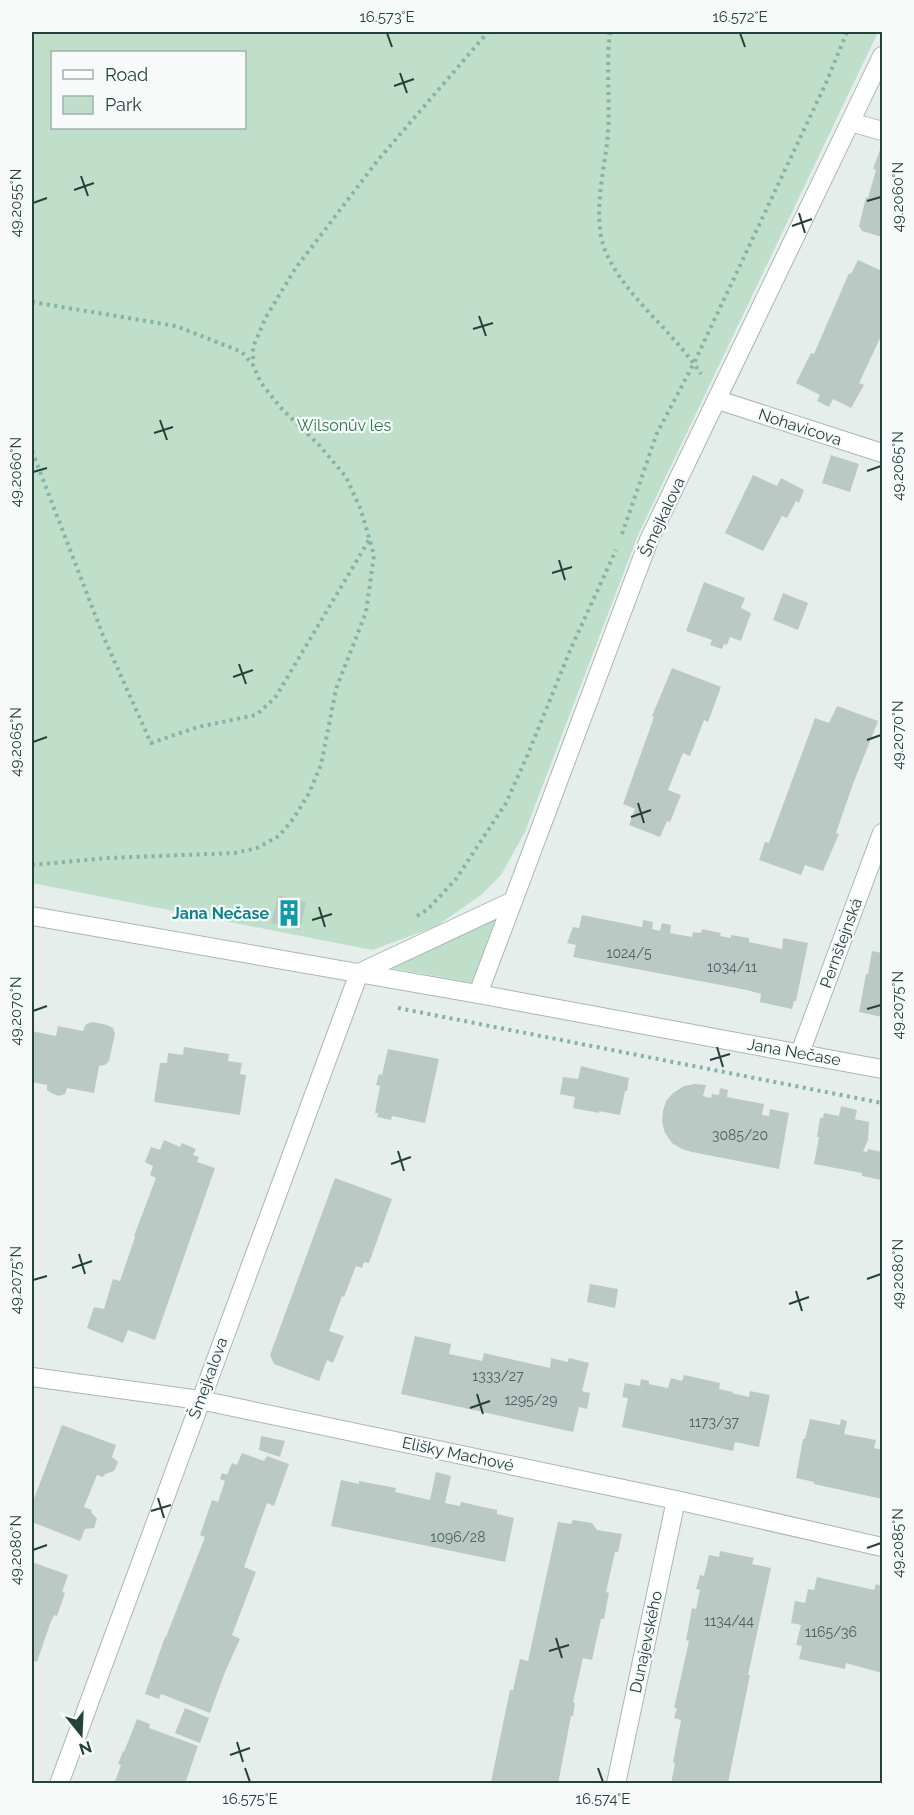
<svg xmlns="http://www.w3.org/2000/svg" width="914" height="1815" viewBox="0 0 914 1815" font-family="Raleway,sans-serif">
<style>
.green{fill:#bfdfca;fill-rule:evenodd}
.building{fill:#bbc9c5}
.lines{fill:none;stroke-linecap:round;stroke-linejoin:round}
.street-casing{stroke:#a8b7b3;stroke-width:20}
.path{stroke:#86b2a8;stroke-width:4;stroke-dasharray:3 4.5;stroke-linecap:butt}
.street{stroke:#fff;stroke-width:18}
.ticks{fill:none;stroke:#24413c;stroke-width:2}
.labels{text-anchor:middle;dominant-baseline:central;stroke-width:4.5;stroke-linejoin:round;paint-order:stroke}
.number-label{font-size:14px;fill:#4a635e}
.park-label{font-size:16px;fill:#2e7851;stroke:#f6fbf9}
.street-label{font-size:16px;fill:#24413c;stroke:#f6fbf9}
.culture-label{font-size:16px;font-weight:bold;fill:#0d838f;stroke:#f6fbf9;text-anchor:end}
.neatline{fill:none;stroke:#24413c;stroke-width:2}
.ticks-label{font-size:15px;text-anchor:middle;fill:#24413c}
</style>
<rect width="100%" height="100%" fill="#e6eeeb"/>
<g class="green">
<path d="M32 32H878L638 535 525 832 501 875 481 895 435 927 372 950 32 883ZM52 52H244V128H52Z"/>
<path d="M500 914 472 983 392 968Z"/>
</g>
<g class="building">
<path d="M880 150 882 151V237L862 231 859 226 866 197 868 198 876 170 873 169Z"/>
<path d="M858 260 882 271V334L859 383 864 385 851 408 833 399 829 407 817 401 820 395 796 383 811 353 814 354 849 273 851 274Z"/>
<path d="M831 455 859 464 850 492 822 483Z"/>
<path d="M753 475 777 486 781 478 804 490 799 503 796 501 787 518 782 516 763 551 725 533Z"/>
<path d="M704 582 745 598 741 608 751 613 741 641 730 637 727 645 724 644 722 649 710 645 712 640 686 631Z"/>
<path d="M783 593 808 603 798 630 773 620Z"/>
<path d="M672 668 721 687 708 722 704 720 690 756 683 753 668 790 681 795 670 822 667 821 660 837 629 825 635 809 623 804 654 717 652 716Z"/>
<path d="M837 706 878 721 853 784 836 833 839 834 823 871 805 865 801 875 759 860 765 842 769 843 815 718 829 723Z"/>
<path d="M278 895 306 902 300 930 271 923Z"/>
<path d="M582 915 642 927 643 920 653 922 652 929 660 931 662 923 671 925 670 933 692 937 693 932 701 933 702 929 721 933 720 936 731 938V935L749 938V942L782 949 783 938 808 943 796 1001H794L792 1009 760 1002 761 994 747 990 573 957 576 945 567 943 573 927 579 928Z"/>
<path d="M872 951 882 953V1017L859 1012 866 974H868Z"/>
<path d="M93 1022 107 1025 113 1028 115 1034 109 1061 105 1065 99 1066 94 1093 67 1088 65 1094 59 1096 53 1094 47 1090V1085L32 1082V1031L56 1036 58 1026 83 1031 86 1024Z"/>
<path d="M184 1047 229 1054 228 1061 242 1063 240 1074 246 1075 240 1115 154 1102 160 1063H167L168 1053 183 1055Z"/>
<path d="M388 1049 439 1059 425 1123 392 1116 391 1120 377 1117 378 1113H375L380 1086 376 1085 379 1074 382 1075Z"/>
<path d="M581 1066 629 1078 627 1091H625L620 1115 599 1111V1113L573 1108 575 1097 560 1094 563 1077 578 1079Z"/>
<path d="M695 1084 706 1085 703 1096 711 1098 712 1094 719 1095 720 1088 728 1090 727 1097 764 1104 762 1115 769 1116 770 1109 789 1113 779 1169 692 1152 682 1149 672 1143 665 1133 662 1122 663 1111 666 1101 673 1093 684 1086Z"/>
<path d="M841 1106 857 1110 855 1119 869 1122 868 1140 863 1151 867 1152 868 1149 882 1152 881 1180 862 1176V1173L814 1164 819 1137H817L820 1118H823L824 1113 839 1116Z"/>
<path d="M164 1140 180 1147 182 1143 196 1149 193 1155 199 1157 197 1162 215 1168 155 1340 128 1330 123 1343 87 1328 94 1307 104 1309 113 1279 120 1281 135 1237 134 1236 156 1178 150 1175 153 1166 145 1162 151 1147 160 1150Z"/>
<path d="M335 1178 392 1199 369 1263 364 1262 362 1268 356 1266 344 1297 342 1296 329 1331 344 1336 333 1363 327 1360 319 1381 274 1364 270 1355Z"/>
<path d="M590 1284 618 1289 615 1308 587 1302Z"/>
<path d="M415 1336 451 1344 449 1354 482 1361 484 1353 550 1368 551 1358 568 1362 569 1358 589 1363 582 1391 590 1393 587 1409 579 1407 573 1432 401 1394Z"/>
<path d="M684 1375 720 1383 719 1389 733 1392 732 1393 749 1397 750 1391 770 1395 759 1447 735 1442 733 1451 622 1427 628 1398 622 1397 625 1383 640 1386 641 1379 649 1381V1384L668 1388 671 1378 682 1381Z"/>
<path d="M810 1419 840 1425 841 1419 847 1421 844 1434 876 1440 874 1448 882 1450V1499L814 1484V1482L796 1478 803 1439H805Z"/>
<path d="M62 1425 116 1445 112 1457 118 1462 114 1471 105 1474 103 1477 97 1475 84 1507 92 1510 91 1512 97 1519 94 1528 85 1529 80 1541 32 1522V1504Z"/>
<path d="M261 1436 285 1441 280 1457 259 1450Z"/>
<path d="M242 1453 264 1461 267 1456 289 1464 274 1506 267 1503 244 1567 256 1572 232 1635 240 1639 225 1672 210 1713 161 1694 159 1699 145 1694 165 1637H166L205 1537 200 1535 212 1500 218 1502 225 1481 220 1479 222 1473 227 1475 232 1463 237 1465Z"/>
<path d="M436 1472 451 1476 445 1503 460 1506 461 1502 497 1510V1514L514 1518 505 1562 331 1526 341 1480 359 1484V1481L396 1488 395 1492 430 1500Z"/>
<path d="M573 1520 592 1523 597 1530 622 1534 618 1552H615L606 1592 609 1593 604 1619H601L592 1660 583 1658 573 1702 575 1703 573 1716H571L558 1784H499L491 1782 510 1690H513L520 1659 528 1661 558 1522 571 1524Z"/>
<path d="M720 1551 754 1558 752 1564 771 1568 748 1675H750L728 1783 721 1782V1784H671L675 1763 673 1762 681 1720 674 1718 677 1708H674L689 1641 686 1640 692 1608 696 1609 700 1590 696 1589 700 1575 704 1576 709 1555 719 1557Z"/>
<path d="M32 1562 68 1575 62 1592 65 1593 57 1616 54 1615 50 1624 37 1662 32 1660Z"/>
<path d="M817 1577 874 1590 876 1584 882 1586V1673L846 1663 845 1669 799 1659 802 1646 796 1645 801 1625 791 1623 795 1601 805 1603 808 1589 814 1590Z"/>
<path d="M185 1708 209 1718 200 1743 175 1733Z"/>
<path d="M137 1719 150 1724 149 1728 198 1746 185 1784H114L121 1765 118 1764 123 1751 124 1752Z"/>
</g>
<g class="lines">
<defs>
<g id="street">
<path d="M851 122 882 131"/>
<path d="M718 400 882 453"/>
<path d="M32 916 478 994 882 1069"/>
<path d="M359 973 513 901"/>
<path d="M478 994 649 540 882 56"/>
<path d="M800 1053 882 833"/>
<path d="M32 1377 200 1400 676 1500 882 1547"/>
<path d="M59 1784 359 973"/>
<path d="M616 1784 676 1500"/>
</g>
</defs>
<use href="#street" class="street-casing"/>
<g class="path">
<path d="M610 32C606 65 610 99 608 133 605 172 589 222 609 259 632 303 674 332 701 374"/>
<path d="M32 302 176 326 242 352 252 364"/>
<path d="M32 451 104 638 151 743 198 727 256 715 275 698 369 540"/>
<path d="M622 534 657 433 694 363 826 83 847 32"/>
<path d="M32 865 108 858 235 853 257 848 279 836 294 818 309 793 321 765 336 689 366 612 374 555 361 510 346 477 320 446 282 409 261 383 253 365V347L266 317 295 269 378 160 488 32"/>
<path d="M417 916 428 909 456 879 506 803 528 754 571 648 616 550"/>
<path d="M398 1008 882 1103"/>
</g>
<use href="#street" class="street"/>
</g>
<path class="ticks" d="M387 33 392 47M740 33 745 47M400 73 407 93M394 86 414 79M81 176 88 196M74 190 94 183M867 201 881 197M33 203 47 198M799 213 805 233M792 226 812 219M479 316 486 336M473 329 493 323M160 420 167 440M154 433 173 427M867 471 881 466M33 472 47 468M559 560 565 580M552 573 572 567M239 664 246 684M233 677 253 670M867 740 881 735M33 742 47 737M638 803 644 823M631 817 651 810M319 907 325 927M312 920 332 914M867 1009 881 1005M33 1011 47 1006M717 1047 723 1067M710 1060 730 1054M398 1151 404 1171M391 1164 411 1157M79 1254 85 1274M72 1268 92 1261M867 1279 881 1274M33 1280 47 1276M796 1291 802 1311M789 1304 809 1297M477 1394 483 1414M470 1408 490 1401M158 1498 164 1518M151 1511 171 1505M867 1548 881 1543M33 1550 47 1545M556 1638 562 1658M549 1651 569 1645M237 1742 243 1762M230 1755 250 1748M245 1768 250 1782M598 1768 603 1782"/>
<defs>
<symbol id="building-bare" viewBox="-9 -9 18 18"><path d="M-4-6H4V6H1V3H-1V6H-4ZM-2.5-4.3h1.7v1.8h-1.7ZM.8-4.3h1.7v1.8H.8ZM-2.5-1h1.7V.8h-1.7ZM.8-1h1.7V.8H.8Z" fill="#0f9aa8" stroke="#f6fbf9" stroke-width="2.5" paint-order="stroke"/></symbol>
</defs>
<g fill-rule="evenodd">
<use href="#building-bare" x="270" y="894" width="38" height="38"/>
</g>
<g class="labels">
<g class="number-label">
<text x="629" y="953">1024/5</text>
<text x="732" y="967">1034/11</text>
<text x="740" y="1135">3085/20</text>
<text x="498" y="1376">1333/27</text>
<text x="531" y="1400">1295/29</text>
<text x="714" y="1422">1173/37</text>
<text x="458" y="1537">1096/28</text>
<text x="729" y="1621">1134/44</text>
<text x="831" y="1632">1165/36</text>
</g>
<g class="park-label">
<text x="344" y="425">Wilsonův les</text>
</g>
<g class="street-label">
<text transform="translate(800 427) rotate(18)">Nohavicova</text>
<text transform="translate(662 517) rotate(-65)">Šmejkalova</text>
<text transform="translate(841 943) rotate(-70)">Pernštejnská</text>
<text transform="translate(794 1052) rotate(10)">Jana Nečase</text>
<text transform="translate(208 1378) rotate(-70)">Šmejkalova</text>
<text transform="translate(458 1454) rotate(12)">Elišky Machové</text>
<text transform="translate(646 1642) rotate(-78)">Dunajevského</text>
</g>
<g class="culture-label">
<text x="269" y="913">Jana Nečase</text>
</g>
</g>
<rect width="914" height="1815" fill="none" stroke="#f6fbf9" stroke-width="66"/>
<rect x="51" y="51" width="195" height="78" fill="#f6fbf9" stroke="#a2b1ad" stroke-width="1.5"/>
<rect x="63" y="70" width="30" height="9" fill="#ffffff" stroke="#a2b1ad" stroke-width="1.5"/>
<text x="105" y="81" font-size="18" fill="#24413c">Road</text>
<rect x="63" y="96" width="30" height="18" fill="#bfdfca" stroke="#a2b1ad" stroke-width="1.5"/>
<text x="105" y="111" font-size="18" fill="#24413c">Park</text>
<g transform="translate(81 1734) rotate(162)" stroke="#f6fbf9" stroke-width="4.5" paint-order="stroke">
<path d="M0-4.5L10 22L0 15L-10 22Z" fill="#24413c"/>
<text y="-9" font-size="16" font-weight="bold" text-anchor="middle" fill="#24413c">N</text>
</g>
<rect x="33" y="33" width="848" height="1749" class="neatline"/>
<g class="ticks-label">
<text x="387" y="22">16.573°E</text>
<text x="740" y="22">16.572°E</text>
<text transform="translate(898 197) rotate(-90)" y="5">49.2060°N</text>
<text transform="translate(16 203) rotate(-90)" y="5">49.2055°N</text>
<text transform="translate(898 466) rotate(-90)" y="5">49.2065°N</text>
<text transform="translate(16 472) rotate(-90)" y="5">49.2060°N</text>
<text transform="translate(898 735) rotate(-90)" y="5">49.2070°N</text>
<text transform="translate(16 742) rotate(-90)" y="5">49.2065°N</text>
<text transform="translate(898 1005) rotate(-90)" y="5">49.2075°N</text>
<text transform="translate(16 1011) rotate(-90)" y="5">49.2070°N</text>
<text transform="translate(898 1274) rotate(-90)" y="5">49.2080°N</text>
<text transform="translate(16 1280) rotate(-90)" y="5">49.2075°N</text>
<text transform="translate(898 1543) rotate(-90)" y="5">49.2085°N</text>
<text transform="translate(16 1550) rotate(-90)" y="5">49.2080°N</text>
<text x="250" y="1804">16.575°E</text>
<text x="603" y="1804">16.574°E</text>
</g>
</svg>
